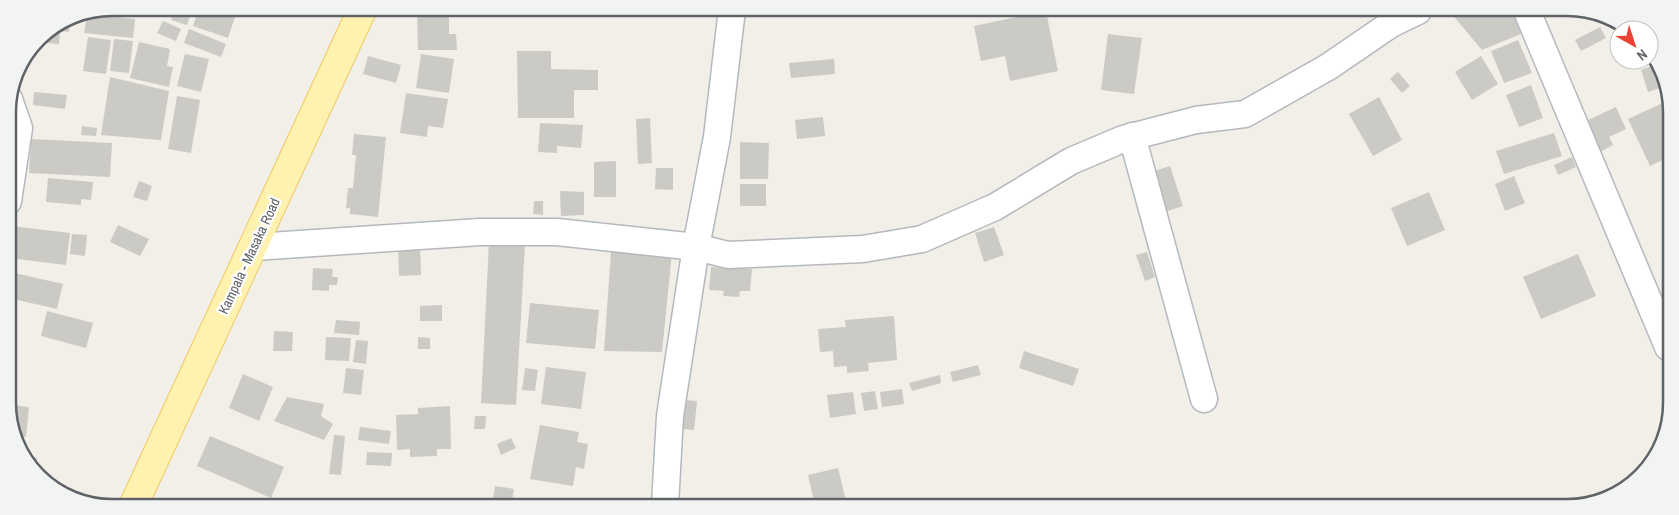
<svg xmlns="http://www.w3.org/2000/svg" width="1679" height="515" viewBox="0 0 1679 515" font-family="'Archivo Narrow',sans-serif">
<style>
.building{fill:#cccac5}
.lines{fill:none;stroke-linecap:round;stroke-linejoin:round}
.minor-casing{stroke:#b5b8bc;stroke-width:29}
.primary-casing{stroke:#f2c960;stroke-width:30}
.minor{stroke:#fff;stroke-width:26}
.primary{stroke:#fff2af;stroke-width:28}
.labels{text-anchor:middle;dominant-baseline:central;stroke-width:4.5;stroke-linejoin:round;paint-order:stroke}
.street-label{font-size:14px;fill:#5f6368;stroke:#fff}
.rim{fill:none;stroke:#5f6368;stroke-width:2.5}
</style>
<rect width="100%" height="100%" fill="#f1efe8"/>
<g class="building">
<path d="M175 8H193L187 25 171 20Z"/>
<path d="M199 8H238L228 38 193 26Z"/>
<path d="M417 8H454V11H449V34H456L457 50H418Z"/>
<path d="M1046 11 1058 71 1010 81 1005 56 981 61 974 26Z"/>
<path d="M1452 11H1512L1521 34 1482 50 1450 12Z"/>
<path d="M87 14 135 19 133 38 84 33Z"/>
<path d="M70 17 69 32 60 31 59 44 36 42Z"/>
<path d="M163 21 181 29 176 41 157 33Z"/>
<path d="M1600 27 1606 38 1581 51 1575 40Z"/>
<path d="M189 29 226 44 221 57 184 43Z"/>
<path d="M1108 34 1142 38 1134 94 1101 90Z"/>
<path d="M88 37 111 40 106 74 83 71Z"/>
<path d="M114 39 133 41 129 73 110 71Z"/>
<path d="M1518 40 1532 73 1504 83 1491 51Z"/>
<path d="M139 42 170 49 167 66 173 67 169 87 130 78Z"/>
<path d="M517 51H551V69L598 70V90H574V118H518Z"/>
<path d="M185 54 209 59 201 92 177 86Z"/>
<path d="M421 54 454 59 449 93 416 88Z"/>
<path d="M368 56 401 65 396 83 363 74Z"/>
<path d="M1481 56 1498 84 1472 100 1455 72Z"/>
<path d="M834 59 835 74 791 78 789 63Z"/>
<path d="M1656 64 1666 86 1648 92 1641 70Z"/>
<path d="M1398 72 1410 86 1402 93 1390 79Z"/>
<path d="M110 77 169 91 161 140 101 135Z"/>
<path d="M1531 85 1543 118 1519 127 1506 95Z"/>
<path d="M34 92 67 95 65 109 33 105Z"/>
<path d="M406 93 448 99 443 128 428 126 427 137 400 133Z"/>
<path d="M177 96 200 100 191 153 168 149Z"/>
<path d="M1379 97 1402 140 1373 156 1349 114Z"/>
<path d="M1669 100V157L1650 166 1628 119Z"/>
<path d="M1616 107 1626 129 1609 137 1613 145 1598 153 1584 122Z"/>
<path d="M823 117 825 136 797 139 795 120Z"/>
<path d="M650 118 652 163 638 164 636 119Z"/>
<path d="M540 123 583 125 581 148 557 146V153L538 152Z"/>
<path d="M82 126 97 128 96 136 81 135Z"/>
<path d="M1554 133 1562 156 1504 174 1496 151Z"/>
<path d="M354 134 386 137 378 217 350 214V208H346L348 188H353L356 155H352Z"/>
<path d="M31 139 112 143 110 177 29 173Z"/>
<path d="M740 142 769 143 768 179H740Z"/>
<path d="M1572 157 1576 167 1558 175 1554 165Z"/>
<path d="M616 161V197H594V162Z"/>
<path d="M1170 166 1183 206 1165 212 1151 172Z"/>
<path d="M656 168H673V190L655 189Z"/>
<path d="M1514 176 1525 203 1505 211 1495 184Z"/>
<path d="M48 178 93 182 91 200 81 199V205L46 202Z"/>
<path d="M139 181 152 186 147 201 133 197Z"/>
<rect x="740" y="184" width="26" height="22"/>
<path d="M560 191 584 192V215L561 216Z"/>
<path d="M1429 192 1445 230 1407 246 1391 208Z"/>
<path d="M534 201H543V215L533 214Z"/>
<path d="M118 225 149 239 140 256 110 242Z"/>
<path d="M12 226 70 233 66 265 9 258Z"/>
<path d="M994 227 1004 255 984 262 975 233Z"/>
<path d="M72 234 87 235 85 256 70 254Z"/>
<path d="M420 242 421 275 399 276 398 243Z"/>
<path d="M489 242 525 244 516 405 481 403Z"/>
<path d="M611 252 672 253 662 352 604 351Z"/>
<path d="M1147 252 1155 277 1145 281 1136 255Z"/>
<path d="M1578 254 1596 296 1541 319 1523 277Z"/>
<path d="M711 267 752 269 750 291H740L739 297 723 296 724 291 709 290Z"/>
<path d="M313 268 333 269 332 277H338L337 285H329V291L312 290Z"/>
<path d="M10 272 63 284 57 309 9 298Z"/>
<path d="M530 303 599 310 595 349 526 343Z"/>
<path d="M442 305V321H420V306Z"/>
<path d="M47 311 93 323 86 348 41 336Z"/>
<path d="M894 316 897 360 868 363 869 371 847 373V366L834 367 833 351 820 352 818 329 846 327 845 320Z"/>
<path d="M336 320 360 322 359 335 334 333Z"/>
<path d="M274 331 293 332 292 351H273Z"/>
<path d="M326 337 351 338 349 361 325 360Z"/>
<path d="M418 337 430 338V349H418Z"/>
<path d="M356 340 368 341 366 364 353 362Z"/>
<path d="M1024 351 1079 369 1073 386 1019 368Z"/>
<path d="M978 365 981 375 953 382 950 372Z"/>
<path d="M546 367 586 372 581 409 541 404Z"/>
<path d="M346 368 364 370 361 395 343 393Z"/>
<path d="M525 368 538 370 535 391 522 390Z"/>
<path d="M243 374 273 387 259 421 229 408Z"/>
<path d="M940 375 941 383 912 391 909 383Z"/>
<path d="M902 389 904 404 882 407 880 392Z"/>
<path d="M875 391 878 409 864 411 861 393Z"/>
<path d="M853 392 856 414 830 418 827 395Z"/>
<path d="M287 397 324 404 321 416 333 424 324 440 274 421Z"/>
<path d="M685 400 697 401 694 430 683 429Z"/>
<path d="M9 405 29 407 26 437 16 436 9 423Z"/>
<path d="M450 406 451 449H437V456L410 457V449L397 450 396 415 418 414V408Z"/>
<path d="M475 416H486L485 429H474Z"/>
<path d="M540 425 579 432 577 442 588 444 584 469 576 467 573 486 530 479Z"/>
<path d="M360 427 391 431 389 444 358 440Z"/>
<path d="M334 435 345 436 341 475 329 474Z"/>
<path d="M210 436 284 467 271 498 197 466Z"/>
<path d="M511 438 516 448 501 455 497 444Z"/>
<path d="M367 452 392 453 391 466 366 465Z"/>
<path d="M25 454 37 458 33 471 29 461Z"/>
<path d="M838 468 847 506H815L808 475Z"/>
<path d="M495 486 514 489 512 501 493 498Z"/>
</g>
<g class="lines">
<defs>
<g id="minor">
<path d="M1527 11 1668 347"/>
<path d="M1132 136 1204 399"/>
<path d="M8 201 19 128 9 99"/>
<path d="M254 247 480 232H557L696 247 728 255 863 249 922 239 995 207 1071 161 1123 139 1196 120 1245 114 1328 67 1391 24 1418 11"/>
<path d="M665 505 670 416 696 247 717 137 732 9"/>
</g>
<path id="primary" d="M134 504 363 8"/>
</defs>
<use href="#minor" class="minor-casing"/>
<use href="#primary" class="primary-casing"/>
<use href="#minor" class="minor"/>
<use href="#primary" class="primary"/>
</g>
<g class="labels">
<g class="street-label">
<text transform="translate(249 256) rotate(-65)">Kampala - Masaka Road</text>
</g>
</g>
<path d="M0 0H1679V515H0ZM112 16H1567A96 96 0 0 1 1663 112V403A96 96 0 0 1 1567 499H112A96 96 0 0 1 16 403V112A96 96 0 0 1 112 16Z" fill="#f2f3f3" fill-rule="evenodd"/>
<path class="rim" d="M112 16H1567A96 96 0 0 1 1663 112V403A96 96 0 0 1 1567 499H112A96 96 0 0 1 16 403V112A96 96 0 0 1 112 16Z"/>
<g transform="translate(1634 45) rotate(141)"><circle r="24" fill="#ffffff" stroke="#bfc1c3"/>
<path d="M0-4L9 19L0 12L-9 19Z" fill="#ea4335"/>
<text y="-8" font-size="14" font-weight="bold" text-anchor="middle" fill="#5f6368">N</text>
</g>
</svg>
